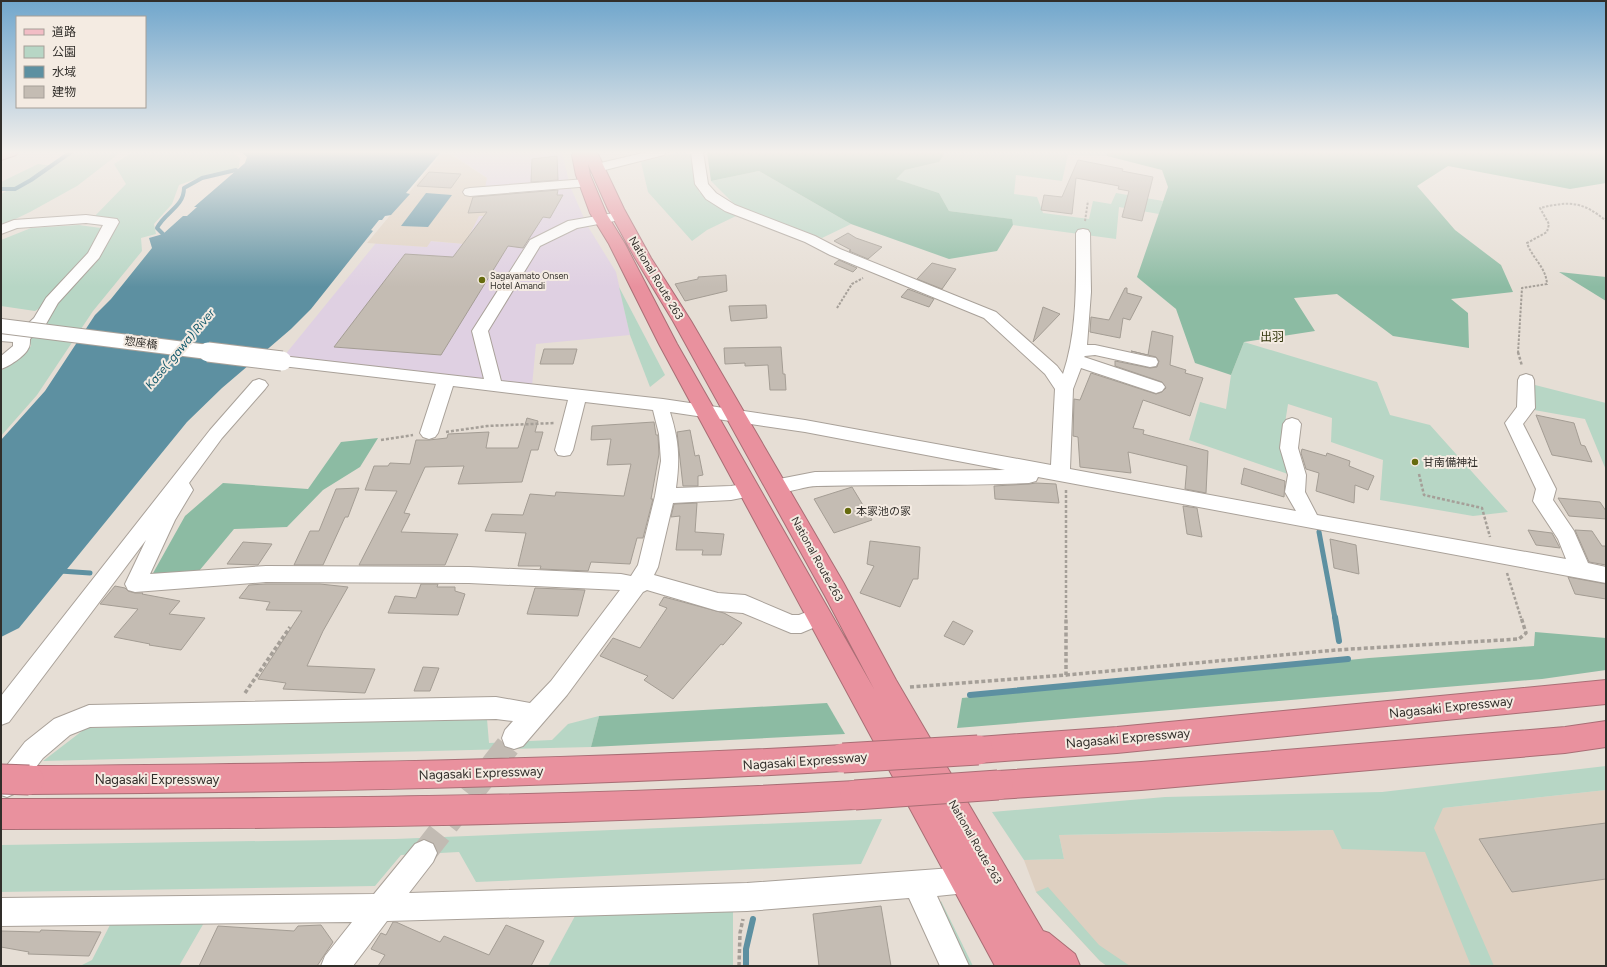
<svg xmlns="http://www.w3.org/2000/svg" width="1607" height="967" viewBox="0 0 1607 967" font-family="Figtree,'Noto Sans JP',sans-serif">
<style>
.commercial{fill:#dfd0e2}
.built{fill:#ded0c1}
.green{fill:#b7d6c5}
.forest{fill:#8cbba3}
.water{fill:#5d90a1}
.lines{fill:none;stroke-linecap:round;stroke-linejoin:round}
.stream-far2{stroke:#5d90a1;stroke-width:4}
.stream-far1{stroke:#5d90a1;stroke-width:5}
.stream{stroke:#5d90a1;stroke-width:6}
.building{fill:#c4bcb3;stroke:#a49d94}
.minor-tunnel{stroke:#c2bbb3;stroke-width:25;stroke-dasharray:25 12;stroke-linecap:butt}
.minor-casing{stroke:#a9a199;stroke-width:2}
.major-casing{stroke:#a96e75;stroke-width:2}
.highway-casing{stroke:#a96e75;stroke-width:2}
.path-far2{stroke:#a59f98;stroke-width:2;stroke-dasharray:2.5 1.5;stroke-linecap:butt}
.path-far1{stroke:#a59f98;stroke-width:2.5;stroke-dasharray:3 2;stroke-linecap:butt}
.path{stroke:#a59f98;stroke-width:3.5;stroke-dasharray:4 2.5;stroke-linecap:butt}
.minor{fill:#fff;fill-rule:evenodd}
.major{fill:#f2bdc5;fill-rule:evenodd}
.highway{fill:#e9919e;fill-rule:evenodd}
.minor-bridge-far1-casing{stroke:#a9a199;stroke-width:16;stroke-linecap:butt}
.minor-bridge-casing{stroke:#a9a199;stroke-width:21;stroke-linecap:butt}
.highway-bridge-casing{stroke:#a96e75;stroke-width:31;stroke-linecap:butt}
.minor-bridge-far1{stroke:#fff;stroke-width:14}
.minor-bridge{stroke:#fff;stroke-width:19}
.highway-bridge{stroke:#e9919e;stroke-width:29}
.poi-dot{fill:#666b0e;stroke:#f4ebe2;stroke-width:1.5}
.labels{text-anchor:middle;dominant-baseline:central;stroke-width:4;stroke-linejoin:round;paint-order:stroke}
.far-poi-label{font-size:9px;fill:#312e2a;stroke:#f4ebe2;text-anchor:start}
.street-label{font-size:11px;fill:#312e2a;stroke:#f4ebe2}
.poi-label{font-size:11px;fill:#312e2a;stroke:#f4ebe2;text-anchor:start}
.neighbourhood-label{font-size:12px;fill:#31340a;stroke:#f4ebe2}
.water-label{font-size:12px;font-style:italic;fill:#12596c;stroke:#f4ebe2}
.near-street-label{font-size:13px;fill:#312e2a;stroke:#f4ebe2}
</style>
<rect width="100%" height="100%" fill="#e6ded5"/>
<path class="commercial" d="M449 152H562L570 186 587 225 616 272 630 335 536 344 532 386 284 356 376 243 427 247 430 241 465 244 487 178Z"/>
<g class="built">
<path d="M442 153 450 154 487 178 485 188 519 190 506 216H479L465 244 431 241 427 247 367 243Z"/>
<path d="M1606 790V966H1107L1100 961 1036 892 1024 860 1064 859 1059 835 1334 830 1443 808Z"/>
</g>
<g class="green">
<path d="M74 152H121L77 186 30 212 1 226V194L8 190 1 187V182L38 164 54 166Z"/>
<path d="M133 152H231L240 158 239 167 237 169 210 174 179 185 172 204 154 224 156 234 141 238 142 251 93 311 37 395 1 436V371L31 346 28 337 49 318 62 298 117 221 93 218 126 184 114 164Z"/>
<path d="M680 152 694 155 699 192 736 216 707 230 692 241 648 192 641 162Z"/>
<path d="M946 152H1106L1107 156 1068 155 1062 181 1016 175 1014 194 1037 197 1043 213 1089 219 1093 201 1111 204 1116 193 1163 201 1159 214 1119 207 1116 239 1013 225 1011 219 949 211 939 193 895 179 905 170 939 162Z"/>
<path d="M759 171 851 224 822 238 735 205 711 181Z"/>
<path d="M79 225 108 229 51 301 35 311 1 306V240L31 228Z"/>
<path d="M619 287 665 375 650 387 630 335Z"/>
<path d="M1244 342 1377 382 1390 415 1430 425 1508 512 1473 516 1380 500 1383 460 1331 442 1332 418 1288 404 1281 449 1288 474 1189 440 1200 402 1226 409 1231 375Z"/>
<path d="M1535 385 1606 403V470L1585 419 1534 410Z"/>
<path d="M599 716 591 747 43 761 86 728 487 719 489 743 552 740 568 724Z"/>
<path d="M1606 766V790L1443 808 1434 828 1494 966H1471L1425 852 1342 849 1333 830 1059 835 1064 859 1024 860 992 812 1165 797 1382 792Z"/>
<path d="M882 819 861 864 476 882 459 852 401 855 375 886 1 892V845L395 839Z"/>
<path d="M1048 887 1099 945 1130 966H1107L1100 961 1036 892Z"/>
<path d="M941 901 973 966H961L937 914Z"/>
<path d="M733 910V966H548L575 916Z"/>
<path d="M112 921H205L179 966H80L92 960Z"/>
</g>
<g class="forest">
<path d="M707 152H946L939 162 905 170 896 179 939 193 949 211 1012 219 1013 225 997 251 949 259 851 224 759 171 711 181Z"/>
<path d="M1106 152H1606V183L1570 189 1448 166 1417 186 1455 230 1501 265 1513 292 1451 299 1468 313 1469 348 1393 336 1337 294 1294 298 1315 331 1244 342 1231 375 1195 363 1176 309 1137 277 1168 187 1162 170 1107 156Z"/>
<path d="M1559 272 1606 277V301Z"/>
<path d="M378 438 360 467 323 490 287 527 234 529 199 571 152 575 185 516 223 483 308 489 341 442Z"/>
<path d="M1535 632 1606 638V670L1542 679 957 728 962 698 1369 658 1534 646Z"/>
<path d="M827 703 845 734 591 747 599 716Z"/>
</g>
<g class="water">
<path d="M241 152H441L406 193 410 194 391 215 385 216 382 220H379L371 230 373 231 311 309 291 329 222 388 187 422 19 628 1 637V440L45 391 95 315 111 299 152 248 149 238 163 234 183 216H187L197 207H194L245 163 247 157Z"/>
<path d="M426 193 452 195 428 227 401 226Z"/>
</g>
<g class="lines">
<g class="stream-far2">
<path d="M1 189H15L31 180 71 152"/>
<path d="M163 234 157 228C165 212 184 207 184 188L202 178 236 170"/>
</g>
<g class="stream-far1">
<path d="M1319 532 1335 618"/>
<path d="M60 571 90 573"/>
</g>
<g class="stream">
<path d="M1335 617 1339 641"/>
<path d="M970 695 1348 659"/>
<path d="M746 966V949L753 919"/>
</g>
</g>
<g class="building">
<path d="M557 156 558 180 531 182 532 159Z"/>
<path d="M1078 160 1123 169 1122 171 1153 177 1142 221 1122 217 1129 191 1118 189 1119 186 1076 178 1072 214 1041 210 1044 195 1062 197Z"/>
<path d="M429 172 461 174 451 188 417 186Z"/>
<path d="M558 190 557 195H563L550 218 543 217 523 248 508 246 441 355 334 347 405 254 453 257 487 212 468 213 473 197Z"/>
<path d="M848 233 856 238 882 247 868 259 849 251 851 250 834 241Z"/>
<path d="M839 260 857 268 853 272 834 264Z"/>
<path d="M932 263 956 269 942 289 917 279Z"/>
<path d="M726 275 727 291 685 301 675 284 698 279V277Z"/>
<path d="M1125 288H1127V293L1142 297 1130 320 1123 318 1120 338 1090 332 1091 317 1109 320Z"/>
<path d="M908 289 934 299 929 307 901 297Z"/>
<path d="M766 305 767 318 731 321 729 306Z"/>
<path d="M1043 307 1060 314 1033 342Z"/>
<path d="M1152 331 1173 336 1170 365 1186 370 1185 373 1203 378 1190 416 1143 400 1133 428 1144 430 1143 434 1208 451 1206 493 1185 489 1187 466 1128 452 1131 473 1080 467 1078 437 1073 436 1074 399 1080 400 1091 373 1156 394 1162 392 1166 388 1162 382 1115 366V361L1150 368 1157 367 1159 361 1156 357 1131 351 1148 355Z"/>
<path d="M781 347 783 374H785L786 390H770L768 365 745 366V363L725 364 724 348Z"/>
<path d="M544 349H577L573 364H540Z"/>
<path d="M1536 415 1574 423 1581 445 1585 446 1592 462 1552 455Z"/>
<path d="M527 418 538 421 535 432H543L538 450H531L522 482 458 484 464 466 425 467 404 513 410 514 401 532 458 534 445 565H359L397 491 365 490 374 466H388L390 463 410 464 416 440H429L447 438 448 434 489 432 486 448H518Z"/>
<path d="M654 422 656 435H658L659 454 651 499H653L643 538H637L630 564 591 562 588 571 540 569 541 566H518L526 533 485 531 492 514 523 515 530 494 555 496 556 492 624 496 631 464 607 465 611 439 591 440 592 426Z"/>
<path d="M690 430 695 456 699 455 703 475 698 476V486H683L677 432Z"/>
<path d="M1302 449 1326 456 1327 453 1350 461 1349 466 1374 476 1368 490 1355 485 1354 503 1316 491 1319 473 1306 469 1301 453Z"/>
<path d="M1244 468 1285 481 1284 497 1241 484Z"/>
<path d="M1036 483 1056 484 1059 503 995 499 994 486 1029 484Z"/>
<path d="M852 487 872 520 834 533 814 499Z"/>
<path d="M359 488 348 517H345L323 565H294L310 531H319L336 489Z"/>
<path d="M1558 498 1600 502 1606 511V519L1569 516Z"/>
<path d="M697 503 695 532 724 534 721 555H702L703 550H676L680 516 671 517 674 504Z"/>
<path d="M1183 506 1197 508 1202 537 1187 534Z"/>
<path d="M1528 530 1552 533 1560 548 1536 545Z"/>
<path d="M1575 530 1592 531 1602 546H1606V565L1589 562Z"/>
<path d="M1330 539 1356 545 1359 574 1334 568Z"/>
<path d="M870 541 920 547 918 579H913L900 607 860 593 874 566 867 564Z"/>
<path d="M243 542 272 544 258 565 227 564Z"/>
<path d="M1568 577 1606 584V599L1575 594Z"/>
<path d="M266 584H320L348 587 323 631 307 666 375 669 365 693 283 689 286 683 258 679 302 611 266 610 270 602 239 598 249 585Z"/>
<path d="M421 584H438L437 587H455V591L465 594 458 615 388 613 395 596 416 598Z"/>
<path d="M115 586 125 588 128 591 135 593H143L142 594 180 601 169 614 205 618 181 650 149 645 150 644 114 637 138 609 100 604Z"/>
<path d="M535 588 585 590 578 616 527 614Z"/>
<path d="M664 597 724 613 742 623 723 645 721 644 673 699 644 680 648 676 600 656 613 638 640 648 667 608 659 605Z"/>
<path d="M953 621 973 631 964 645 944 636Z"/>
<path d="M423 667 439 668 430 691H414Z"/>
<path d="M1606 823V879L1512 892 1479 839Z"/>
<path d="M881 906 891 966H819L813 914Z"/>
<path d="M393 922H396L440 942 444 936 489 955 506 925 544 941 531 966H378L385 955 371 949 381 933 386 935Z"/>
<path d="M321 925 333 942 317 966H199L218 926 294 931 298 926Z"/>
<path d="M41 930 101 932 89 956 28 954 29 952 1 947V931L40 932Z"/>
</g>
<g class="lines">
<path class="minor-tunnel" d="M424 853 514 738"/>
<defs>
<g id="minor">
<path d="M647 152H666L664 155 597 172 592 171 591 168 592 165Z"/>
<path d="M691 152H703L708 184 716 193 735 205 815 236 840 249 996 312 1057 366 1063 374C1078 330 1076 280 1076 233L1078 230 1083 229 1088 230 1090 233 1091 292 1087 345H1095L1150 357 1156 358 1158 362 1156 366 1150 367 1095 355 1085 356 1084 357 1162 383 1165 387 1162 391 1156 393 1081 368 1073 389 1070 469 1296 511 1285 492 1288 475 1280 448 1283 424 1286 420 1292 418 1298 420 1301 424 1298 448 1306 475 1305 492 1317 515 1566 559 1558 539 1533 501 1536 489 1505 423 1517 407 1518 380 1520 376 1526 374 1532 376 1534 380 1535 408 1523 424 1556 489 1553 500 1574 531 1588 563 1606 567V583L1038 477 1036 481 1029 483C958 486 888 484 817 486 802 486 785 496 769 491L766 486 769 481 815 472 1005 470 805 432 670 412C679 441 680 458 676 488L731 486 749 483 756 485 759 490 756 495 731 500 673 503 658 567 654 575 718 593 745 595 792 615H799L819 607 827 610 830 616 827 622 801 633H791L743 613 718 611 647 590 643 592 567 695 523 746 514 749 505 746 502 738 505 730 513 721 496 719 90 727 70 735 43 758 16 793 7 797 1 795V773L25 742 54 719 89 705 496 697 530 703 551 681 620 590 469 583 266 582 135 592 128 590 125 584 146 540 9 722 1 725V696L210 430 253 381 259 379 265 381 268 385 265 389 222 438 189 483 193 490 175 520 150 574 266 566 469 567 621 574 631 576 638 565 655 496 661 461 659 434 653 410 585 402 573 450 570 455 564 456 558 455 555 450 568 400 453 386 438 433 435 437 429 439 423 437 420 433 436 384 282 366 276 365 274 361 276 357 282 356 484 379 472 331 530 240 568 221 620 212 625 213 627 216 625 219 620 220 577 228 540 246 488 331 501 381 663 399 805 420 1051 465 1055 389 1045 374 984 318 830 255 805 242 725 211 706 199 695 184Z"/>
<path d="M586 179 591 180 593 183 591 186 470 196 465 195 463 192 465 189 470 188Z"/>
<path d="M86 215 117 219 119 222 99 258 58 303 46 324 30 339C30 343 30 346 28 349 25 356 8 367 1 369V356L13 346V342L1 341V331L18 333 34 318 46 298 88 253 103 225 86 223 17 228 1 234V225L14 220Z"/>
<path d="M424 840 433 844 437 853 433 862 409 893 747 883 966 867 976 870 979 880 976 890 966 893 937 896 969 966H940L909 898 747 911 387 921 353 966H321L325 956 352 922 1 926V898L374 894 415 844Z"/>
</g>
<path id="major" d="M1 152H18L16 155 1 160Z"/>
<g id="highway">
<path d="M574 152H597L624 209 651 258 691 321 843 582 896 680 1043 931 1049 933 1075 954 1080 966H995L659 344 609 244 590 213 576 175 572 155ZM588 164 608 209 635 258 673 321 825 596 874 689 677 344 625 244 606 213 590 175Z"/>
<path d="M1606 680V704L1117 753 978 763 968 759 964 750 968 741 978 737 1117 727Z"/>
<path d="M1606 721V747L1565 753 1141 790 998 799 988 795 984 785 988 775 998 771 1141 762 1565 727Z"/>
<path d="M843 745 853 749 857 758 853 767 843 771C572 787 301 792 29 794L19 790 15 780 19 770 29 766C301 764 572 760 843 745Z"/>
<path d="M855 781 865 785 870 795 865 805 855 809C571 826 286 829 1 829V799C286 799 571 797 855 781Z"/>
</g>
</defs>
<use href="#minor" class="minor-casing"/>
<use href="#major" class="major-casing"/>
<use href="#highway" class="highway-casing"/>
<g class="path-far2">
<path d="M1085 221 1088 201"/>
<path d="M837 308 852 284 863 278"/>
<path d="M1518 353 1522 288 1547 284C1546 267 1532 258 1527 243L1547 232 1549 224 1540 208C1569 201 1583 201 1606 221"/>
</g>
<g class="path-far1">
<path d="M1518 352 1522 366"/>
<path d="M446 432 487 426 554 423"/>
<path d="M381 440 413 435"/>
<path d="M1419 474 1424 495 1482 508 1490 537"/>
<path d="M1066 490V618"/>
<path d="M1507 573 1521 618"/>
</g>
<g class="path">
<path d="M1066 675 1336 650 1519 639 1526 633 1521 617"/>
<path d="M910 687 1066 675V617"/>
<path d="M245 693 290 627"/>
<path d="M739 966 740 933 743 919"/>
</g>
<use href="#minor" class="minor"/>
<use href="#major" class="major"/>
<use href="#highway" class="highway"/>
<defs>
<path id="minor-bridge-far1" d="M1 326 216 353"/>
<path id="minor-bridge" d="M208 352 282 361"/>
<g id="highway-bridge">
<path d="M843 758 978 750"/>
<path d="M1 779 29 780"/>
<path d="M855 795 998 785"/>
</g>
</defs>
<use href="#minor-bridge-far1" class="minor-bridge-far1-casing"/>
<use href="#minor-bridge" class="minor-bridge-casing"/>
<use href="#highway-bridge" class="highway-bridge-casing"/>
<use href="#minor-bridge-far1" class="minor-bridge-far1"/>
<use href="#minor-bridge" class="minor-bridge"/>
<use href="#highway-bridge" class="highway-bridge"/>
</g>
<linearGradient id="sky" x2="0" y2="1"><stop stop-color="#70a6cc"/><stop offset="0.53" stop-color="#f4f0ec"/><stop offset="1" stop-color="#f4f0ec" stop-opacity="0"/></linearGradient>
<rect width="1607" height="287" fill="url(#sky)"/>
<g class="poi-dot">
<circle cx="482" cy="280" r="4"/>
<circle cx="1415" cy="462" r="4"/>
<circle cx="848" cy="511" r="4"/>
</g>
<g class="labels">
<g class="far-poi-label">
<text x="490" y="275">Sagayamato Onsen<tspan x="490" dy="10">Hotel Amandi</tspan></text>
</g>
<g class="street-label">
<text transform="translate(656 278) rotate(59)">National Route 263</text>
<text transform="translate(141 343) rotate(7)">惣座橋</text>
<text transform="translate(817 559) rotate(61)">National Route 263</text>
<text transform="translate(975 842) rotate(60)">National Route 263</text>
</g>
<g class="poi-label">
<text x="1423" y="462">甘南備神社</text>
<text x="856" y="511">本家池の家</text>
</g>
<g class="neighbourhood-label">
<text x="1272" y="337">出羽</text>
</g>
<g class="water-label">
<text transform="translate(180 349) rotate(-50)">Kase(-gawa) River</text>
</g>
<g class="near-street-label">
<text transform="translate(1451 707) rotate(-6)">Nagasaki Expressway</text>
<text transform="translate(1128 738) rotate(-5)">Nagasaki Expressway</text>
<text transform="translate(805 761) rotate(-4)">Nagasaki Expressway</text>
<text transform="translate(481 773) rotate(-2)">Nagasaki Expressway</text>
<text x="157" y="779">Nagasaki Expressway</text>
</g>
</g>
<rect width="1607" height="967" fill="none" stroke="#312e2a" stroke-width="4"/>
<rect x="16" y="16" width="130" height="92" fill="#f4ebe2" stroke="#a69f98"/>
<rect x="24" y="29" width="20" height="6" fill="#f2bdc5" stroke="#a69f98"/>
<text x="52" y="36" font-size="12" fill="#312e2a">道路</text>
<rect x="24" y="46" width="20" height="12" fill="#b7d6c5" stroke="#a69f98"/>
<text x="52" y="56" font-size="12" fill="#312e2a">公園</text>
<rect x="24" y="66" width="20" height="12" fill="#5d90a1" stroke="#a69f98"/>
<text x="52" y="76" font-size="12" fill="#312e2a">水域</text>
<rect x="24" y="86" width="20" height="12" fill="#c4bcb3" stroke="#a69f98"/>
<text x="52" y="96" font-size="12" fill="#312e2a">建物</text>
</svg>
